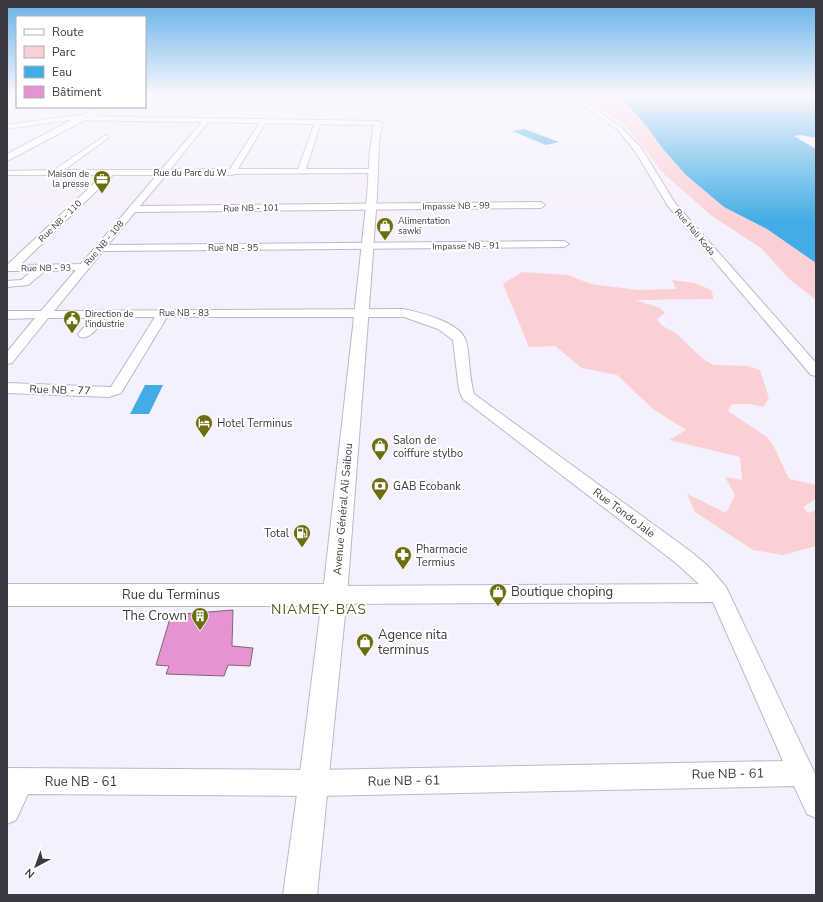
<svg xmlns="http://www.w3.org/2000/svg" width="823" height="902" viewBox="0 0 823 902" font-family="'Nunito Sans',sans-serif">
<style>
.green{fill:#fbd0d5}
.water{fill:#42ace6}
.building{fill:#e893d1;stroke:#7b6875}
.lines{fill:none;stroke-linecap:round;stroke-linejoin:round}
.minor-casing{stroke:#bfb6cc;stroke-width:2}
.tertiary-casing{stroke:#bfb6cc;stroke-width:2}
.secondary-casing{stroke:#bfb6cc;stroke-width:2}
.minor{fill:#fff;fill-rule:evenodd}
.tertiary{fill:#fff;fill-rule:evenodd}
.secondary{fill:#fff;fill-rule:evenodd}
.labels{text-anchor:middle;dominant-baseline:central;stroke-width:4;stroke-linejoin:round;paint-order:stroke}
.far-street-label{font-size:9px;fill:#3d3942;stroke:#fff}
.far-poi-label{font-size:9px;fill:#3d3942;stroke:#fff;text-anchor:start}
.street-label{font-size:11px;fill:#3d3942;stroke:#fff}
.poi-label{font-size:11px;fill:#3d3942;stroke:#fff;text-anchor:start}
.near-poi-label{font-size:13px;fill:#3d3942;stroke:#fff;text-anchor:start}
.near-street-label{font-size:13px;fill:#3d3942;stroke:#fff}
.near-neighbourhood-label{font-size:14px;letter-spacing:1px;fill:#57581e;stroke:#fff}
</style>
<rect width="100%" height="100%" fill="#f5f0fd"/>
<g class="green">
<path d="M576 96H623L627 104 648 128 663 149 724 207 767 229 816 263V300L789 279 761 248 712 216 664 174 627 127 600 108Z"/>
<path d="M522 272 568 275 591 284 638 290 676 289 672 280 695 283 711 290 714 299 635 300 660 308 665 313 657 319 661 325 677 334 703 359 714 365 747 366 760 370 769 398 763 407 749 404H732L728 411 767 437 774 447 789 479 816 485V499L803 507 808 513 816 510V546L783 555 753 550 695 512 687 494 726 513 735 495 725 477 742 480 740 457 669 440 686 430 653 409 617 375 582 368 555 346 529 347 503 284Z"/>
</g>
<g class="water">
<path d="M623 96H816V138L801 135 794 136 816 149V263L767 229 724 207 686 175 663 149 648 128 627 104Z"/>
<path d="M524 129 559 142 546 145 512 131Z"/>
<path d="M145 385H163L149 414H130Z"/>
</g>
<path class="building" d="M233 610 232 646 253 648 250 666 228 665 224 676 166 674 169 666 156 665 171 615Z"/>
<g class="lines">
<defs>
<g id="minor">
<path d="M570 96H576L622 128 641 148 675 203 816 363V376L811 375 668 206 635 151 618 130Z"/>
<path d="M206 119 209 121 208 122 170 170 230 169 260 122 263 120 266 122 238 169H298L315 122 318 120 321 122 306 169H372L376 171 372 173 235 174 232 175H166L140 206 541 202 545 205 541 208 135 212 108 245 564 241 569 244 564 247 103 251 54 311 404 309C421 313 460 322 466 341 470 358 469 377 474 394L690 551 708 566 726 587 816 776V818L807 814 794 786 315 796 28 794 16 820 7 824V768L315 770 783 761 713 602 335 604 328 601 325 595 328 589 335 586 699 584 676 563 463 399 459 390 453 340 438 329 404 317H167L121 393 109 397 7 393V383L111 387 155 317H106C99 325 91 340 80 337L78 334 92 318H48L12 363 7 364V352L35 318 7 319V311H41L76 270 45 271 28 285 7 287V281L21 280 32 271H7V265L103 175H7V171L54 170 106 135 108 136V138L64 170H161L204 120ZM113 175H157L81 264 20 265Z"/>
</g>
<path id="tertiary" d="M68 116 378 121 382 123 379 141 377 196 369 307 347 595 317 895H283L302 758 321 606H7V584H324L353 326 367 196 370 150 374 125 68 120 7 129V125Z"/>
<path id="secondary" d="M103 107H114L85 120 7 161V154L79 116Z"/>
</defs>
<use href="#minor" class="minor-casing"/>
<use href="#tertiary" class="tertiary-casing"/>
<use href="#secondary" class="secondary-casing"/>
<use href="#minor" class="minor"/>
<use href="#tertiary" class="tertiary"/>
<use href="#secondary" class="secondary"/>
</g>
<linearGradient id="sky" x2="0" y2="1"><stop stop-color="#65b1e7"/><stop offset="0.43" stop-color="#faf8fe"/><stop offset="1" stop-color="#faf8fe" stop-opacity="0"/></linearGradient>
<rect width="823" height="222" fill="url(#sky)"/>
<defs>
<symbol id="office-pin" viewBox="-11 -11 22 30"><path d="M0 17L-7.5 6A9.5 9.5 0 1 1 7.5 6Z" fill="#6c6d0f" stroke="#fff"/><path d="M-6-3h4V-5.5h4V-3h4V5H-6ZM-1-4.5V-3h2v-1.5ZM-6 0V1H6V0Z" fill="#fff"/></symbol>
<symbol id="shop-pin" viewBox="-11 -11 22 30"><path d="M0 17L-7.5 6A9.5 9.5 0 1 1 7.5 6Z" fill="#6c6d0f" stroke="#fff"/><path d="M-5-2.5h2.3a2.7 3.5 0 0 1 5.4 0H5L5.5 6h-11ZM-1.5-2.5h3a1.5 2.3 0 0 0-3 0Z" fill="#fff"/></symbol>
<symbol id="civic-pin" viewBox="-11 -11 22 30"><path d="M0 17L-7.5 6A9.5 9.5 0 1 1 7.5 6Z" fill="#6c6d0f" stroke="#fff"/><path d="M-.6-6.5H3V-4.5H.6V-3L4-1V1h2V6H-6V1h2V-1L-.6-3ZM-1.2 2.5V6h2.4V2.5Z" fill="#fff"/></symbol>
<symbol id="hotel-pin" viewBox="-11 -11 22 30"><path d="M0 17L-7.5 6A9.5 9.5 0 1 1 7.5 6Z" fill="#6c6d0f" stroke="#fff"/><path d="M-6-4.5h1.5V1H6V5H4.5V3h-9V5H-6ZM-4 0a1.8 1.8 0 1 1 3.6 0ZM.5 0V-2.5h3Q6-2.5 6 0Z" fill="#fff"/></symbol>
<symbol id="bank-pin" viewBox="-11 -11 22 30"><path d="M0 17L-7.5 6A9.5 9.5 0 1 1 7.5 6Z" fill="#6c6d0f" stroke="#fff"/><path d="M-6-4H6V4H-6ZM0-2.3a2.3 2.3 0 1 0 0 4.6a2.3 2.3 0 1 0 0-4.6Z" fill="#fff"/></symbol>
<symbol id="fuel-pin" viewBox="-11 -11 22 30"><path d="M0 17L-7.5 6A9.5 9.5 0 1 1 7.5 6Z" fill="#6c6d0f" stroke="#fff"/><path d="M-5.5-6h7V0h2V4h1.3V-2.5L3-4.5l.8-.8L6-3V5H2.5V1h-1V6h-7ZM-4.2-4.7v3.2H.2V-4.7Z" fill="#fff"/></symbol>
<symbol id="pharmacy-pin" viewBox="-11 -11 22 30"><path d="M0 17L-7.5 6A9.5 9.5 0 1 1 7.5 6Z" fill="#6c6d0f" stroke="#fff"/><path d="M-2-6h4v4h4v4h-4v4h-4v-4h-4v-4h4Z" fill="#fff"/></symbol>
<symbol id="building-pin" viewBox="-11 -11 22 30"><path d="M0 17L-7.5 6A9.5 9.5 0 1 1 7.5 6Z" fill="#6c6d0f" stroke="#fff"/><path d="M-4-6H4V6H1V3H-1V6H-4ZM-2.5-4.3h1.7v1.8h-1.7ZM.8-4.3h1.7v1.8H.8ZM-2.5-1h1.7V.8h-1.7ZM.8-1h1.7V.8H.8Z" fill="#fff"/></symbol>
</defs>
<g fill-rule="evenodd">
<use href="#office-pin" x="92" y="169" width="20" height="27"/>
<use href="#shop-pin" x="375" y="216" width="20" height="27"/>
<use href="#civic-pin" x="62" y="309" width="20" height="27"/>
<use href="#hotel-pin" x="194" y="413" width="20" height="27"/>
<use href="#shop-pin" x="370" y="436" width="20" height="27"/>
<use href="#bank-pin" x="370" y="476" width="20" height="27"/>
<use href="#fuel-pin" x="292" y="523" width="20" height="27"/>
<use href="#pharmacy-pin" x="393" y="545" width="20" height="27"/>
<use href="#shop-pin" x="488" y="582" width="20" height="27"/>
<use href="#building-pin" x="190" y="606" width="20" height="27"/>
<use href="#shop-pin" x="355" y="632" width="20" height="27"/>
</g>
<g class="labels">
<g class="far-street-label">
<text x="190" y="173">Rue du Parc du W</text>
<text transform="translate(456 206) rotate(-1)">Impasse NB - 99</text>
<text transform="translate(251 208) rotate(-1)">Rue NB - 101</text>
<text transform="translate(60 221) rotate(-44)">Rue NB - 110</text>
<text transform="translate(695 232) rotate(50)">Rue Hali Koda</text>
<text transform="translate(104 243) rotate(-50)">Rue NB - 108</text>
<text transform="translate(466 246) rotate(-1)">Impasse NB - 91</text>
<text x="233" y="248">Rue NB - 95</text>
<text transform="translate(46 268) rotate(-1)">Rue NB - 93</text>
<text x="184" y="313">Rue NB - 83</text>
</g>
<g class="far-poi-label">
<text x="89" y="174" text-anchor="end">Maison de<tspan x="89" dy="10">la presse</tspan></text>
<text x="398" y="221">Alimentation<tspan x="398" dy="10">sawki</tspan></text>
<text x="85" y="314">Direction de<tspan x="85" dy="10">l'industrie</tspan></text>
</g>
<g class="street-label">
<text transform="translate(60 390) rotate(2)">Rue NB - 77</text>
<text transform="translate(343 509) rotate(-85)">Avenue Général Ali Saibou</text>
<text transform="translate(624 513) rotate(37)">Rue Tondo Jale</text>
</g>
<g class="poi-label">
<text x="217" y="423">Hotel Terminus</text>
<text x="393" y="440">Salon de<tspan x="393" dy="13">coiffure stylbo</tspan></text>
<text x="393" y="486">GAB Ecobank</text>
<text x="289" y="533" text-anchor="end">Total</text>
<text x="416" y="549">Pharmacie<tspan x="416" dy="13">Termius</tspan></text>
</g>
<g class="near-poi-label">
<text x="511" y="592">Boutique choping</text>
<text x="187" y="616" text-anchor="end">The Crown</text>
<text x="378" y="635">Agence nita<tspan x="378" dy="15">terminus</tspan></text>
</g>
<g class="near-street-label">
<text x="171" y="595">Rue du Terminus</text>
<text transform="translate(728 774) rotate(-1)">Rue NB - 61</text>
<text transform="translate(404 781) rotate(-1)">Rue NB - 61</text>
<text x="81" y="782">Rue NB - 61</text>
</g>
<g class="near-neighbourhood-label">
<text x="319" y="609">NIAMEY-BAS</text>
</g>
</g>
<rect width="823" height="902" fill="none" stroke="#3d3942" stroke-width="16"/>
<rect x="16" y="16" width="130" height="92" fill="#ffffff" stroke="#b1b0b3"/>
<rect x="24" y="29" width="20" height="6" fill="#ffffff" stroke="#b1b0b3"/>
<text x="52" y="36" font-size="12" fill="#3d3942">Route</text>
<rect x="24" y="46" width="20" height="12" fill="#fbd0d5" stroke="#b1b0b3"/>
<text x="52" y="56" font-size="12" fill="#3d3942">Parc</text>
<rect x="24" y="66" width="20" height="12" fill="#42ace6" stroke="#b1b0b3"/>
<text x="52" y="76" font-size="12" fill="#3d3942">Eau</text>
<rect x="24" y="86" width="20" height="12" fill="#e893d1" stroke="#b1b0b3"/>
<text x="52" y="96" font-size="12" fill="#3d3942">Bâtiment</text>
<g transform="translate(36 866) rotate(221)" stroke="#ffffff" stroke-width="3" paint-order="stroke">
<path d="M0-3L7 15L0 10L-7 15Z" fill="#3d3942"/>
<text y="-6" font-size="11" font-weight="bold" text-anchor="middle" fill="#3d3942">N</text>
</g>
</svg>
